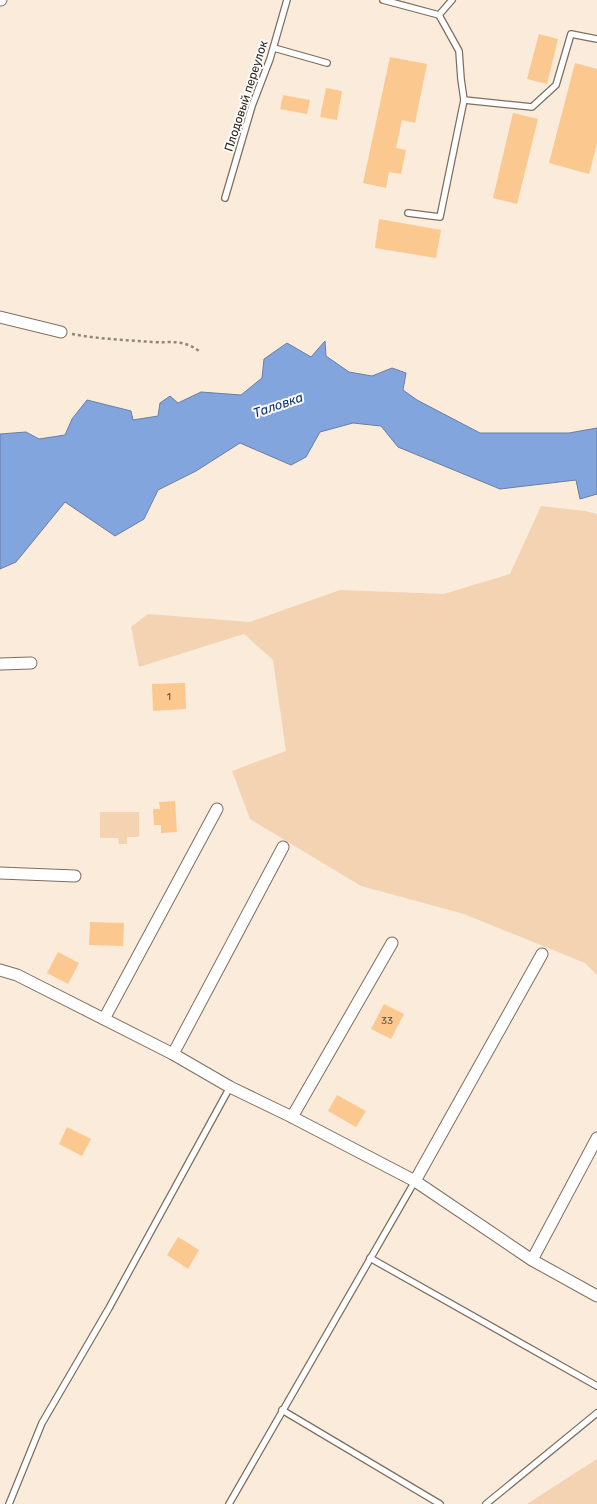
<svg xmlns="http://www.w3.org/2000/svg" width="597" height="1504" viewBox="0 0 597 1504" font-family="Rubik,sans-serif">
<style>
.green{fill:#f3d3b2}
.water{fill:#83a5de;stroke:#687ea4}
.building{fill:#fbc890}
.lines{fill:none;stroke-linecap:round;stroke-linejoin:round}
.lane-casing{stroke:#7d6f60;stroke-width:8}
.street-casing{stroke:#7d6f60;stroke-width:13}
.path{stroke:#91867b;stroke-width:2.5;stroke-dasharray:3 3;stroke-linecap:butt}
.lane{stroke:#fff;stroke-width:5.5}
.street{stroke:#fff;stroke-width:11}
.labels{text-anchor:middle;dominant-baseline:central;stroke-width:4;stroke-linejoin:round;paint-order:stroke}
.number-label{font-size:10px;fill:#5e4d3a}
.street-label{font-size:12px;fill:#2a241e;stroke:#fefbf8}
.water-label{font-size:13px;font-style:italic;fill:#0d3275;stroke:#fefbf8}
</style>
<rect width="100%" height="100%" fill="#fbebda"/>
<g class="green">
<path d="M541 506 585 511 597 514V975L585 963 464 914 361 886 250 819 232 771 286 751 273 660 244 634 139 667 131 627 148 614 250 622 340 590 444 594 510 574Z"/>
<path d="M100 812H139V837H127V844H119L118 838H100Z"/>
<path d="M597 1459V1504H527Z"/>
</g>
<path class="water" d="M325 341 326 356 349 372 372 376 392 368 406 373 403 390 417 400 480 433H569L597 428V494L580 499 576 480 500 489 398 447 381 426 353 423 320 432 306 457 291 465 240 443 196 471 158 490 144 519 115 536 65 502 16 562 0 569V434L26 432 39 439 65 435 72 419 87 400 131 411 133 420 158 416 160 403 170 396 178 403 201 392 241 395 262 378 264 359 287 343 311 357Z"/>
<g class="building">
<path d="M539 34 558 39 547 84 527 79Z"/>
<path d="M390 57 427 64 415 123 402 120 396 148 406 150 401 174 389 172 386 188 363 183Z"/>
<path d="M575 63 597 69V144L589 174 549 163Z"/>
<path d="M326 88 342 91 337 120 320 117Z"/>
<path d="M283 95 310 100 307 114 280 109Z"/>
<path d="M513 113 538 119 517 204 493 198Z"/>
<path d="M379 219 441 230 436 258 375 248Z"/>
<path d="M185 683 186 709 153 711 152 684Z"/>
<path d="M175 801 177 832 161 833V825H154L153 809H160L159 802Z"/>
<path d="M90 922 124 923 123 946 89 945Z"/>
<path d="M58 952 79 963 68 984 47 973Z"/>
<path d="M384 1004 404 1014 391 1039 371 1029Z"/>
<path d="M337 1095 366 1111 356 1127 328 1111Z"/>
<path d="M67 1127 91 1139 82 1156 59 1144Z"/>
<path d="M178 1237 199 1250 188 1269 167 1255Z"/>
</g>
<g class="lines">
<defs>
<g id="lane">
<path d="M383 0 439 15"/>
<path d="M274 48 327 63"/>
<path d="M464 100 532 107 556 85 571 34 597 39"/>
<path d="M225 198 252 106 270 59 287 0"/>
<path d="M408 213 440 217 464 100 461 79 459 51 439 15 452 0"/>
<path d="M370 1258 597 1386"/>
<path d="M282 1410 440 1504"/>
<path d="M9 1504 42 1423 109 1308 230 1087"/>
<path d="M229 1504 415 1181"/>
<path d="M486 1504 597 1413"/>
</g>
<g id="street">
<path d="M0 0H1"/>
<path d="M0 317 61 332"/>
<path d="M0 664 31 663"/>
<path d="M0 873 75 876"/>
<path d="M0 970 17 975 173 1054 230 1087 292 1117 415 1181 532 1260 597 1296"/>
<path d="M104 1019 217 809"/>
<path d="M173 1054 283 847"/>
<path d="M292 1117 392 943"/>
<path d="M415 1181 542 954"/>
<path d="M532 1260 597 1138"/>
</g>
</defs>
<use href="#lane" class="lane-casing"/>
<use href="#street" class="street-casing"/>
<path class="path" d="M72 334C98 339 126 340 152 342 171 343 183 339 199 351"/>
<use href="#lane" class="lane"/>
<use href="#street" class="street"/>
</g>
<g class="labels">
<g class="number-label">
<text x="169" y="697">1</text>
<text x="387" y="1021">33</text>
</g>
<g class="street-label">
<text transform="translate(246 96) rotate(-72)">Плодовый переулок</text>
</g>
<g class="water-label">
<text transform="translate(278 405) rotate(-19)">Таловка</text>
</g>
</g>
</svg>
